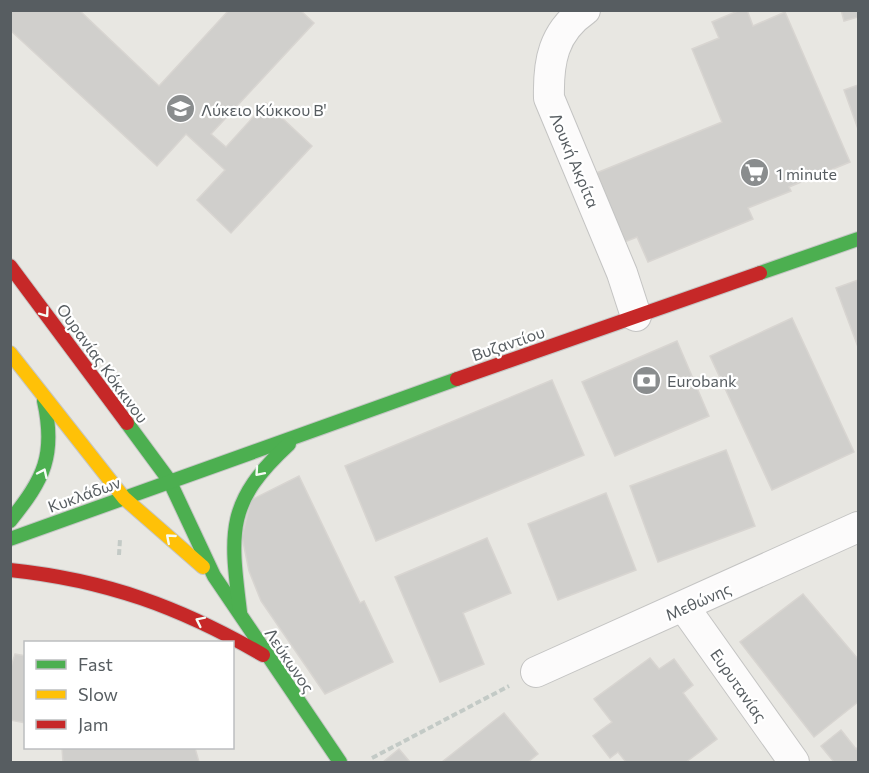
<svg xmlns="http://www.w3.org/2000/svg" width="869" height="773" viewBox="0 0 869 773" font-family="Commissioner,sans-serif">
<style>
.building{fill:#d0cfcc;stroke:#d8d5d1;stroke-width:1.5}
.lines{fill:none;stroke-linecap:round;stroke-linejoin:round}
.street-casing{stroke:#c4c4c3;stroke-width:32}
.fast-casing{stroke:#c5c6c5;stroke-width:16}
.slow-casing{stroke:#c5c6c5;stroke-width:16}
.jam-casing{stroke:#c5c6c5;stroke-width:16}
.path{stroke:#c3cac6;stroke-width:4;stroke-dasharray:6 3;stroke-linecap:butt}
.street{stroke:#fcfbfb;stroke-width:30}
.fast{stroke:#4caf50;stroke-width:14}
.slow{stroke:#ffc107;stroke-width:14}
.jam{stroke:#c62828;stroke-width:14}
.oneway{stroke:#f6fbf6}
.labels{text-anchor:middle;dominant-baseline:central;stroke-width:4.5;stroke-linejoin:round;paint-order:stroke}
.poi-label{font-size:16px;fill:#575d61;stroke:#fff;text-anchor:start}
.street-label{font-size:16px;fill:#575d61;stroke:#fff}
</style>
<rect width="100%" height="100%" fill="#e8e7e2"/>
<g class="building">
<path d="M10 10H79L159 86 229 10H300L314 23 211 134 226 147 266 103 312 146 231 233 197 200 225 170 186 134 157 166 10 30Z"/>
<path d="M740 10H747L753 26 785 12 850 162 789 187 791 191 748 208 753 219 648 262 637 237 617 245 589 176 722 122 692 49 719 38 712 22Z"/>
<path d="M841 10H858V17L844 21Z"/>
<path d="M858 85V129L844 90Z"/>
<path d="M858 280V347L836 288Z"/>
<path d="M792 318 854 452 772 490 710 356Z"/>
<path d="M677 341 709 416 615 456 582 382Z"/>
<path d="M552 380 584 455 376 541 345 466Z"/>
<path d="M726 450 755 526 658 562 630 486Z"/>
<path d="M299 476 360 603 364 601 393 662 325 694 261 601 249 571 242 537 251 500Z"/>
<path d="M606 493 636 570 558 600 528 524Z"/>
<path d="M487 538 511 593 463 613 484 664 440 682 395 577Z"/>
<path d="M803 594 858 659V702L814 737 740 642Z"/>
<path d="M15 654 26 656V723L10 720V670Z"/>
<path d="M650 658 659 669 674 659 693 685 683 693 717 739 686 762H626L618 752 610 758 593 736 612 722 594 699Z"/>
<path d="M504 713 538 754 528 762H442Z"/>
<path d="M841 730 856 749 858 747V762H834L821 746Z"/>
<path d="M62 748H195L199 762H63Z"/>
<path d="M399 749 410 762H383Z"/>
</g>
<g class="lines">
<defs>
<g id="street">
<path d="M585 10C553 32 548 62 549 98L622 273 636 316"/>
<path d="M684 607 794 762"/>
<path d="M536 672 858 527"/>
</g>
<g id="fast">
<path d="M760 273 858 239"/>
<path d="M127 423 169 480 214 576 340 762"/>
<path d="M10 521C44 479 56 455 44 401"/>
<path d="M10 539 457 379"/>
<path d="M240 612C230 531 226 502 289 444"/>
</g>
<path id="slow" d="M10 353 124 498 203 567"/>
<g id="jam">
<path d="M10 266 127 423"/>
<path d="M457 379 760 273"/>
<path d="M10 570C106 580 180 607 263 655"/>
</g>
</defs>
<use href="#street" class="street-casing"/>
<use href="#fast" class="fast-casing"/>
<use href="#slow" class="slow-casing"/>
<use href="#jam" class="jam-casing"/>
<g class="path">
<path d="M119 555 120 539"/>
<path d="M372 758 509 686"/>
</g>
<use href="#street" class="street"/>
<use href="#fast" class="fast"/>
<use href="#slow" class="slow"/>
<use href="#jam" class="jam"/>
</g>
<defs><path id="oneway-chevron" d="M-2-3.5L2.5 0L-2 3.5" fill="none" stroke-width="1.6" stroke-linecap="round" stroke-linejoin="round" transform="scale(1.5)"/></defs>
<g class="oneway">
<use href="#oneway-chevron" transform="translate(45 313) rotate(54)"/>
<use href="#oneway-chevron" transform="translate(259 472) rotate(131)"/>
<use href="#oneway-chevron" transform="translate(43 473) rotate(-65)"/>
<use href="#oneway-chevron" transform="translate(170 538) rotate(-139)"/>
<use href="#oneway-chevron" transform="translate(200 621) rotate(-154)"/>
</g>
<defs>
<symbol id="school-disc" viewBox="-11 -11 22 22"><circle r="9.5" fill="#8a8d8e" stroke="#fff"/><path d="M0-5L7-2L0 1L-7-2ZM-4 1L0 2.5L4 1V4Q0 6-4 4Z" fill="#fff"/></symbol>
<symbol id="supermarket-disc" viewBox="-11 -11 22 22"><circle r="9.5" fill="#8a8d8e" stroke="#fff"/><path d="M-6-5.5h2.5l.6 2H6L4.5 2H-2.5L-4.4-4H-6ZM-1.5 3.2a1.3 1.3 0 1 0 .1 0ZM3 3.2a1.3 1.3 0 1 0 .1 0Z" fill="#fff"/></symbol>
<symbol id="bank-disc" viewBox="-11 -11 22 22"><circle r="9.5" fill="#8a8d8e" stroke="#fff"/><path d="M-6-4H6V4H-6ZM0-2.3a2.3 2.3 0 1 0 0 4.6a2.3 2.3 0 1 0 0-4.6Z" fill="#fff"/></symbol>
</defs>
<g fill-rule="evenodd">
<use href="#school-disc" x="164" y="92" width="33" height="33"/>
<use href="#supermarket-disc" x="738" y="156" width="33" height="33"/>
<use href="#bank-disc" x="630" y="364" width="33" height="33"/>
</g>
<g class="labels">
<g class="poi-label">
<text x="201" y="109">Λύκειο Κύκκου Β'</text>
<text x="776" y="173">1 minute</text>
<text x="667" y="380">Eurobank</text>
</g>
<g class="street-label">
<text transform="translate(575 160) rotate(67)">Λουκή Ακρίτα</text>
<text transform="translate(508 343) rotate(-19)">Βυζαντίου</text>
<text transform="translate(103 363) rotate(54)">Ουρανίας Κόκκινου</text>
<text transform="translate(84 494) rotate(-20)">Κυκλάδων</text>
<text transform="translate(698 601) rotate(-24)">Μεθώνης</text>
<text transform="translate(290 660) rotate(56)">Λεύκωνος</text>
<text transform="translate(739 685) rotate(55)">Ευρυτανίας</text>
</g>
</g>
<rect width="869" height="773" fill="none" stroke="#575d61" stroke-width="24"/>
<rect x="24" y="641" width="210" height="108" fill="#ffffff" stroke="#bcbec0" stroke-width="1.5"/>
<rect x="36" y="660" width="30" height="9" fill="#4caf50" stroke="#bcbec0" stroke-width="1.5"/>
<text x="78" y="671" font-size="18" fill="#575d61">Fast</text>
<rect x="36" y="690" width="30" height="9" fill="#ffc107" stroke="#bcbec0" stroke-width="1.5"/>
<text x="78" y="701" font-size="18" fill="#575d61">Slow</text>
<rect x="36" y="720" width="30" height="9" fill="#c62828" stroke="#bcbec0" stroke-width="1.5"/>
<text x="78" y="731" font-size="18" fill="#575d61">Jam</text>
</svg>
